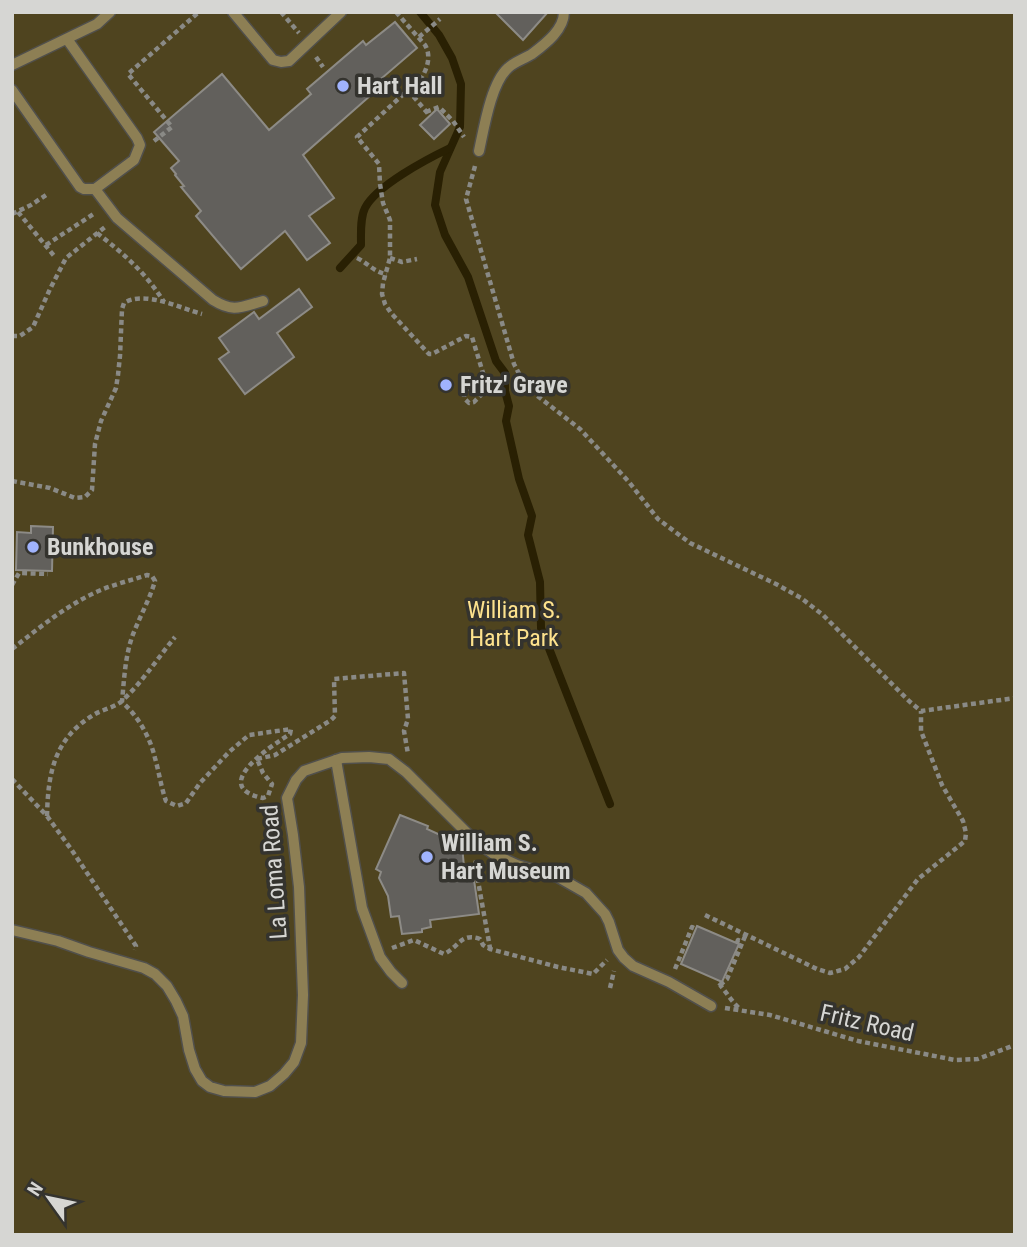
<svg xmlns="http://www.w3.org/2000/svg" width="1027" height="1247" viewBox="0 0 1027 1247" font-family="'Roboto Condensed',sans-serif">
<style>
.green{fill:#4f441f}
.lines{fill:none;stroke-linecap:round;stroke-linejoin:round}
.stream{stroke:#292003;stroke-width:8}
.building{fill:#62605c;stroke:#8d8b86;stroke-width:2}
.service-casing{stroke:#51504c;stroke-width:13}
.path{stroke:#8a8a86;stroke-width:4.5;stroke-dasharray:5 3.5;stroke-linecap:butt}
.service{stroke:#8d7f54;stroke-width:10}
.poi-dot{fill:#a0b3fd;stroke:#34332e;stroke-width:2.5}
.labels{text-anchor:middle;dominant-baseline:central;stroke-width:7;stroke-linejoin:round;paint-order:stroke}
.poi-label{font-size:24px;font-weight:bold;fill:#d6d6d3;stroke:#34332e;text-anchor:start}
.park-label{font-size:24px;fill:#fde28d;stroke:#34332e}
.street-label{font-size:24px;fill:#d6d6d3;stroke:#34332e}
</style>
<rect width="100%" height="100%" fill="#34332e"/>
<rect class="green" x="12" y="12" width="1003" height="1223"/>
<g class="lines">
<g class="stream">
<path d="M420 12 439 35 452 58 461 84 460 127 440 172 435 205 445 235 468 277 496 361 505 373V391L509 406 506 421 519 479 532 516 528 535 540 582 541 628 610 804"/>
<path d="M340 268 361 245C361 234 360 218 365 208 376 186 427 159 450 148"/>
</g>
</g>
<g class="building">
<path d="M495 12H548L523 40Z"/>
<path d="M395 22 417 48 375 84 379 88 303 155 334 198 309 216 330 243 307 260 285 231 241 269 196 216 201 211 181 187 184 186 175 175 176 174 171 168 179 161 154 132 222 74 269 130 311 94 307 89 363 41 366 45Z"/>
<path d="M437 109 450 124 434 139 420 125Z"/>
<path d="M299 289 312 307 277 333 294 357 245 394 219 359 229 352 219 338 254 312 259 319Z"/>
<path d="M31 526 53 527 52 571 16 570 17 532 31 533Z"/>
<path d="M400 815 428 826 427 829 462 845 464 867 472 866 479 914 430 920 431 927 422 929V932L402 934 399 916 391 917 388 896 379 878 381 872 376 869Z"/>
<path d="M697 926 739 944 722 982 681 964Z"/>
</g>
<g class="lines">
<defs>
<g id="service">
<path d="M233 12 273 60 281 62 289 61 341 12"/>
<path d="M12 65 97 24 110 12"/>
<path d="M12 90 80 187 84 189H95L134 160 140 145 137 138 67 39"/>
<path d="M479 151C484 128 491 83 508 68 514 62 524 59 532 54 545 44 564 30 564 12"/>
<path d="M95 189 117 218 213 300C234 313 241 307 263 301"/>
<path d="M336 760 362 908 380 957 391 972 402 983"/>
<path d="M12 930 58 941 89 952 144 968 155 974 167 986 176 1001 183 1016 189 1050 195 1069 202 1081 210 1087 224 1091 255 1092 270 1086 284 1074 294 1062 301 1043 303 995 299 887 293 835 287 798 296 780 304 771 342 758 369 757 389 759 406 772 474 840 495 855 517 865 558 877 586 893 605 914 609 922 618 950 624 958 633 966 669 982 711 1006"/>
</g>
</defs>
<use href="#service" class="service-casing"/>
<g class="path">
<path d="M281 12 299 33"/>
<path d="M396 12 425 45C431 55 428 67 422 77L357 137 379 164 380 184 383 203 390 220V258L383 283 382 294 385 304 391 313 429 354H432L466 336 472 337 487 386V389L474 402 469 403 464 398V394L483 376"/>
<path d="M419 37 440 19"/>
<path d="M316 57 323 67"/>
<path d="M408 90 430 116"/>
<path d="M426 112 439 107 453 121 464 137"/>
<path d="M154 141 172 127 128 74 199 12"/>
<path d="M475 166 466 199 514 364 526 387 580 429 629 482 658 519 690 543 776 584 801 598 823 615 909 701 921 711 1015 698"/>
<path d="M18 212 55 257"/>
<path d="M12 214 31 205 46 195"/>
<path d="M97 233C124 254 145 272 164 302"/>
<path d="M46 245 95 213"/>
<path d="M357 258C368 263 375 273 387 274"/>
<path d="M390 258 402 262 417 259"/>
<path d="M12 336H20L33 327 50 289 66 258 105 227"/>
<path d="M12 481 50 488 75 498 85 497 92 490 95 444 101 421 116 388 118 375 120 356 122 309 124 303C144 290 180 308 202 314"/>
<path d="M12 585 19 573 48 574"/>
<path d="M12 649C39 628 63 608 94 593 111 585 129 581 147 575L152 576 155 581C149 601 139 618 132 637 125 658 124 680 122 702 138 716 150 737 155 758 159 772 161 787 166 801L177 806 186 803 200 783 229 752 249 735 291 729 290 734C271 746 208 787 263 798L268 796 272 784 263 773 257 759"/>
<path d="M257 759 275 755 331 720 335 716 334 679 404 673 408 719 404 731 408 754"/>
<path d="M12 779 47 816 71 849 136 946 135 950"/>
<path d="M47 816C48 773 54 738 95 714 104 709 116 707 123 700 143 681 158 658 175 637"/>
<path d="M476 861 475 864 490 948"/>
<path d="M705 915 817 969 830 973 845 969 859 957 918 879 965 841 966 833 963 821 942 785 921 731V711"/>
<path d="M737 943 738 940 743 942"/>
<path d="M392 948 414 940 444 954C459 947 461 932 480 939L483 945 490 949 558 967 593 974 607 960"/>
<path d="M675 969 692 927 696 929"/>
<path d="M720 985 727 979 746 934"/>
<path d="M719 986 720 985C727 993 732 1002 740 1009"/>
<path d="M610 988 614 971"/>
<path d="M725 1008 770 1015 858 1041 955 1060 978 1059 1015 1045"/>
</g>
<use href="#service" class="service"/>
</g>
<g class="poi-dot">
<circle cx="343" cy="86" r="7"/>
<circle cx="446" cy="385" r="7"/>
<circle cx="33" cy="547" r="7"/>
<circle cx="427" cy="857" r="7"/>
</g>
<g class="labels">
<g class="poi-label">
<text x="357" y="86">Hart Hall</text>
<text x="460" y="385">Fritz' Grave</text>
<text x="47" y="547">Bunkhouse</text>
<text x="441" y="843">William S.<tspan x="441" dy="28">Hart Museum</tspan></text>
</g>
<g class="park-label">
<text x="514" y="610">William S.<tspan x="514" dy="28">Hart Park</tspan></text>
</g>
<g class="street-label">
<text transform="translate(274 872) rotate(-94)">La Loma Road</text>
<text transform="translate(867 1023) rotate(13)">Fritz Road</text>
</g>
</g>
<rect width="1027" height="1247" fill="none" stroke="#d6d6d3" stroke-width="28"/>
<g transform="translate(49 1198) rotate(303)" stroke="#34332e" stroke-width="5" paint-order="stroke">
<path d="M0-5L12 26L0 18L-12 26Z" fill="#d6d6d3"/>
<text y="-10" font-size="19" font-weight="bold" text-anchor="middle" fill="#d6d6d3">N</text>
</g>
</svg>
